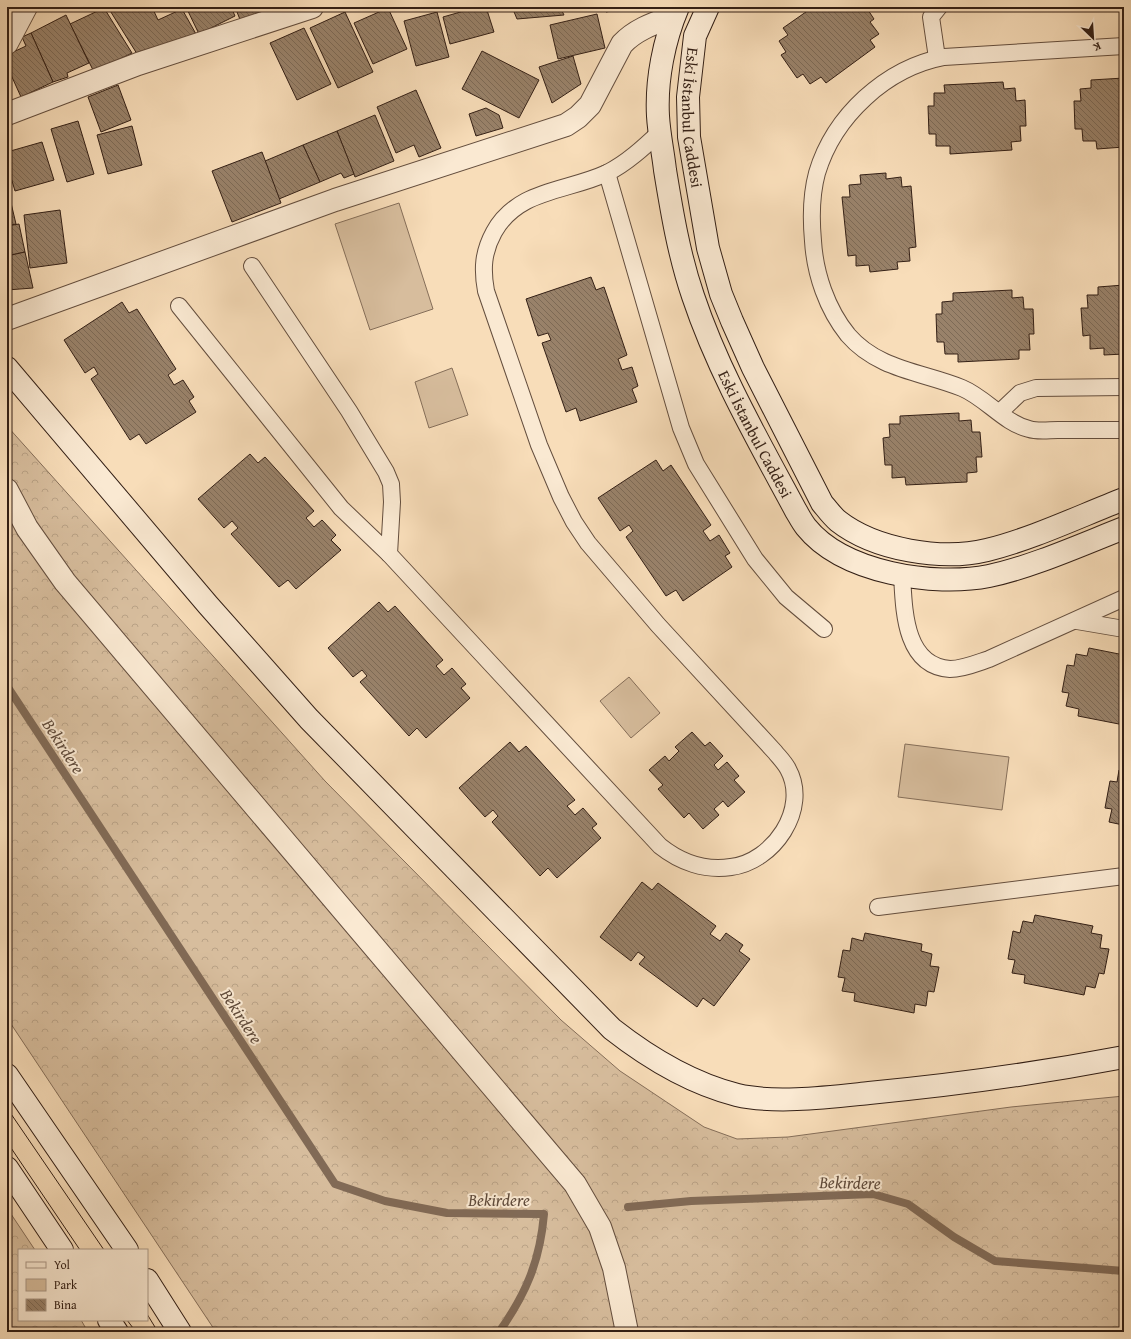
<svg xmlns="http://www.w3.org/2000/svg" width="1131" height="1339" viewBox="0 0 1131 1339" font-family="'Gentium Book Plus',serif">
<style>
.green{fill:#d7bd9d;stroke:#856e59}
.forest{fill:url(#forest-crowns);stroke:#856e59}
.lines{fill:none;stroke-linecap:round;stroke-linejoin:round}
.stream{stroke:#816a56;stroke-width:8}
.building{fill:url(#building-back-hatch);stroke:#331f15}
.lane-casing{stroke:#644e3e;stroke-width:18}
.street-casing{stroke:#644e3e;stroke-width:24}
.secondary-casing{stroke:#331f15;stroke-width:24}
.lane{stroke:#fae9d2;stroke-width:16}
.street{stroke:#fae9d2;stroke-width:22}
.secondary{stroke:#fae9d2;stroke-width:22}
.tram{stroke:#331f15;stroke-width:1}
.labels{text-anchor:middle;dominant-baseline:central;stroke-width:4;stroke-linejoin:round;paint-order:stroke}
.street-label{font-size:16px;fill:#331f15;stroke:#fae9d2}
.water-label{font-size:17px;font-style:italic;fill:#604b3b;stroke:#fae9d2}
</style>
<defs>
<pattern id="forest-crowns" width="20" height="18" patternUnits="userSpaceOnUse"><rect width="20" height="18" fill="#d7bd9d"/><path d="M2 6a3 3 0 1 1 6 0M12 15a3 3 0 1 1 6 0" fill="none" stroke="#b9a286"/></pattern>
<pattern id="building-back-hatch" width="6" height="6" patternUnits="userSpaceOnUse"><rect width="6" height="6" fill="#99826a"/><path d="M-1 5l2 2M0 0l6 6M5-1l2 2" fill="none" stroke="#7d6a56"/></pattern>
</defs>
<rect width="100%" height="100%" fill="#f8ddb9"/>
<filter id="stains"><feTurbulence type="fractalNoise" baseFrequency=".005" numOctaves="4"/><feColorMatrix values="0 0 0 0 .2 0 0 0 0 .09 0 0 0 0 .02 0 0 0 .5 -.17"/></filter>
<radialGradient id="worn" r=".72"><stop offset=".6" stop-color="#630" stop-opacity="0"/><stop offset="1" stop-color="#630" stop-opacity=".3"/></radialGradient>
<g class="green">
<path d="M399 203 433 309 370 330 335 224Z"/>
<path d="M452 368 468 415 429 428 415 382Z"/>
<path d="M629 677 660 713 631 738 600 701Z"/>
<path d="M905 744 1009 757 1002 810 898 797Z"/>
</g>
<g class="forest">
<path d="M7 426 325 781 561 1020 620 1071 704 1127 737 1139 788 1137 1011 1107 1124 1096V1332H216L7 1018Z"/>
<path d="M7 1208 35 1250H19V1320H81L88 1332H7Z"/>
</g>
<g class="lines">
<g class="stream">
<path d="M7 686 335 1184 385 1201 447 1213 544 1214C540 1261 526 1294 499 1332"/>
<path d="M628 1207 691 1201 873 1194 908 1204 954 1237 995 1261 1124 1271"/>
</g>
</g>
<g class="building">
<path d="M112 7H152L158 20 182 9 196 34 139 57 109 9Z"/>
<path d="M186 7H231L235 16 199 34Z"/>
<path d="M235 7H274L241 22Z"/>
<path d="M478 7H486L494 32 450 44 443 17Z"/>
<path d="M512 7H560L564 15 517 19Z"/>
<path d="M604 7H633L606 12Z"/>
<path d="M813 7H866L874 19 870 22 879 34 870 40 875 47 826 83 821 77 810 84 803 74 797 78 781 55 786 52 779 41 788 35 783 28Z"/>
<path d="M104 8 132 53 94 72 70 24Z"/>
<path d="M388 8 407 49 373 64 354 23Z"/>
<path d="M345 12 373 72 338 88 310 28Z"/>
<path d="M437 12 449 57 416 66 404 21Z"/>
<path d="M597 14 605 48 558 59 550 25Z"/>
<path d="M66 15 89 63 67 73 68 77 53 82 31 33Z"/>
<path d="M304 28 331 84 297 100 270 43Z"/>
<path d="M31 33 53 82 21 97 7 66V55L26 46 22 37Z"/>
<path d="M482 51 539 80 519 118 462 89Z"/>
<path d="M573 56 581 84 552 103 539 67Z"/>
<path d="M1124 78V147L1097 149 1096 141H1083L1082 129H1075L1074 101H1081L1080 89 1091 88V80Z"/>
<path d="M1003 82 1004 89 1015 88 1016 101 1025 100 1026 126H1020L1021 141 1011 142 1012 150 950 154V146H936V134H929L928 106H934V93H945L944 85Z"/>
<path d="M118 85 131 120 101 132 88 97Z"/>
<path d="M416 90 441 148 419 157 414 145 396 153 377 107Z"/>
<path d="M486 108 499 115 503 128 476 136 469 114Z"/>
<path d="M375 115 394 161 355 177 337 131Z"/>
<path d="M78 121 94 174 67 182 51 129Z"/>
<path d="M132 126 142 165 108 174 97 135Z"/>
<path d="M337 131 354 174 344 178 341 173 320 182 303 145Z"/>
<path d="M42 142 54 180 15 191 7 164V152Z"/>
<path d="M303 145 320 182 279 199 265 161Z"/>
<path d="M262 152 281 203 232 222 212 171Z"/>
<path d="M886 173V179L901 177 902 187 911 186 916 247 909 248 910 261 897 262 898 269 870 272 869 265 856 266V255L848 256 842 197H850L849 185 861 184 860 175Z"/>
<path d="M7 186 16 224 7 226Z"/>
<path d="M60 210 67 263 30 268 24 215Z"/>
<path d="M19 224 25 252 7 256V226Z"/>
<path d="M25 252 33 288 7 290V256Z"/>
<path d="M591 277 596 290 604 287 627 355 618 359 622 370 632 367 638 386 632 389 637 402 580 421 576 408 566 412 542 343 551 340 548 333 538 336 526 299Z"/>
<path d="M1124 285V354L1104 355V348L1090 349V335L1083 336 1081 308H1088L1087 295H1098V287Z"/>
<path d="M1012 290V298L1023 297 1024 309H1033L1034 334H1029L1030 350H1019V359L958 362V354H945L944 342H937L936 314H942V302L953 301V293Z"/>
<path d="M122 302 129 313 137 309 176 369 168 375 174 385 183 380 194 397 189 401 196 412 146 444 139 434 130 440 91 379 98 374 94 367 85 373 64 340Z"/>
<path d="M959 413V421L971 420 972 432H980L982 457H976L977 472 967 473V482L906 485 905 477 892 478V465H885L883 438 890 437 889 424H900V416Z"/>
<path d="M250 454 258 463 265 457 314 511 306 518 314 527 322 520 336 535 331 540 341 550 296 589 288 580 279 587 231 534 238 528 232 521 224 528 198 499Z"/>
<path d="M656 460 663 471 671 465 711 525 703 531 710 541 719 535 730 553 725 556 732 567 683 601 676 590 666 596 626 537 633 531 629 525 620 531 598 498Z"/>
<path d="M379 602 388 612 395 606 443 660 436 666 444 675 452 668 466 684 461 688 470 698 426 738 417 728 409 736 360 682 367 676 362 670 353 677 328 648Z"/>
<path d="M1089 648 1124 655V725L1078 716 1079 709 1066 706 1069 693 1062 692 1067 665 1074 666 1076 654 1087 656Z"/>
<path d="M692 732 705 746 710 742 723 756 714 765 718 770 727 762 739 776 734 780 745 792 728 807 723 801 714 809 719 815 703 829 689 813 684 818 658 789 663 785 649 770 665 756 669 761 679 751 675 747Z"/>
<path d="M510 742 519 752 526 746 575 800 567 806 575 815 583 808 597 824 592 828 601 838 557 878 548 868 540 876 492 822 498 816 493 810 485 817 459 788Z"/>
<path d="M1119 770 1124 771V833L1121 832 1123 825 1109 822 1112 809 1105 808 1110 781 1117 782Z"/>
<path d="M642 882 652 890 658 883 716 926 710 934 720 941 726 933 743 945 739 951 750 959 714 1006 703 998 697 1007 639 964 645 957 638 952 631 961 600 937Z"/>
<path d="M1035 915 1093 926 1091 933 1102 935 1100 948 1109 949 1104 974 1099 973 1095 988 1086 986 1084 995 1024 983 1025 975 1012 973 1015 960 1008 959 1013 931 1020 933 1023 921 1033 923Z"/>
<path d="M865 933 922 944 921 951 932 954 930 966 939 967 934 992 928 991 926 1006 915 1004 914 1013 854 1001 855 993 842 991 845 978 838 977 843 950 850 951 852 938 863 941Z"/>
</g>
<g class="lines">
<defs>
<g id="lane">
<path d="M1124 46 944 57C886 68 834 116 817 173 811 195 811 219 813 241 815 274 827 309 848 335 878 370 923 372 962 388 986 398 1004 423 1029 429 1038 432 1049 430 1058 430 1080 430 1102 430 1124 430"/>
<path d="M937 58 931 17 939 7"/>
<path d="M607 173 681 428 696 464 755 559 786 597 824 629"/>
<path d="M252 266 349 411 386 472 391 484 392 502 389 554 660 846C680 862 705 871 731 867 773 862 810 809 788 769 785 763 779 757 775 752L658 625 588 543 574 522 561 497 539 445 486 291C482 269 483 252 494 232 518 189 566 192 607 173 627 163 644 147 660 132"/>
<path d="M179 306 341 508 389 554"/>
<path d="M1000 412 1020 393 1036 388 1124 387"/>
<path d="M902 575C904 609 904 666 950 669 963 669 977 663 989 659L1124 598"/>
<path d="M1077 621 1124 629"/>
<path d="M878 907 1124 876"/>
</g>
<g id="street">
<path d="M7 43 26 7"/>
<path d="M7 114 138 64 312 7"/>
<path d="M7 319 335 200 566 125 578 117 590 105 622 44C636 29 655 23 674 16"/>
<path d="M7 490 27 528 65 582 575 1184 600 1227 614 1268 627 1332"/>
</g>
<g id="secondary">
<path id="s1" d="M678 7C664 40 656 80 658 116 659 134 663 152 665 170 672 213 679 255 693 296 718 371 759 442 796 511 799 516 802 522 806 527 843 573 934 587 989 576 1032 567 1083 544 1124 528"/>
<path id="s2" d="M708 7 695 36 688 97 689 137 708 248 721 294 732 321 753 368 822 503C827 509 832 516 838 521 875 550 942 561 987 550 1032 539 1080 516 1124 499"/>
<path d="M7 368 208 605 309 719 612 1029C649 1058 690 1083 737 1095 775 1104 830 1097 869 1093 954 1085 1040 1073 1124 1057"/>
<path d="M7 1075 127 1250"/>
<path d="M7 1168 62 1250"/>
<path d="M147 1280 180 1332"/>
<path d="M109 1320 117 1332"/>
</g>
</defs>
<use href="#lane" class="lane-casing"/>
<use href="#street" class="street-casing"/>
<use href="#secondary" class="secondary-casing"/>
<use href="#lane" class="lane"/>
<use href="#street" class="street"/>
<use href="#secondary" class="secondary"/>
<g class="tram">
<path d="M7 1108 104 1250"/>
<path d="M7 1142 80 1250"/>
<path d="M147 1314 158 1332"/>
<path d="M127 1320 136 1332"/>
</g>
</g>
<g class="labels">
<g class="street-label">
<text stroke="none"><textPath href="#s2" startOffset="114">Eski İstanbul Caddesi</textPath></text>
<text stroke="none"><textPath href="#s1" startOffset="447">Eski İstanbul Caddesi</textPath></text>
</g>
<g class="water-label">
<text transform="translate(64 746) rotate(57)">Bekirdere</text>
<text transform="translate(242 1016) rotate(57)">Bekirdere</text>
<text transform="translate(850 1182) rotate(1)">Bekirdere</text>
<text x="499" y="1199">Bekirdere</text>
</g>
</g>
<rect width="1131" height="1339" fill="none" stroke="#f8ddb9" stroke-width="24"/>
<rect x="8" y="8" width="1115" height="1323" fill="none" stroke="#331f15" stroke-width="2"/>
<rect x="12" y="12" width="1107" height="1315" fill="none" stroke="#331f15"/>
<rect x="18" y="1249" width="130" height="72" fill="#fae9d2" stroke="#aa9886"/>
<rect x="26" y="1262" width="20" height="6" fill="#fae9d2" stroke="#aa9886"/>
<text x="54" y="1269" font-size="12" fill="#331f15">Yol</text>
<rect x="26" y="1279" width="20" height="12" fill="#d7bd9d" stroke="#aa9886"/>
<text x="54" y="1289" font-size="12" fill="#331f15">Park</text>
<rect x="26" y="1299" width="20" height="12" fill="url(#building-back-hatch)" stroke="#aa9886"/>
<text x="54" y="1309" font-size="12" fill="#331f15">Bina</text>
<g transform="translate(1093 38) rotate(155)" stroke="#fae9d2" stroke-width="3" paint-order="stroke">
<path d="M0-3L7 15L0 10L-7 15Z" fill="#331f15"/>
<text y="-6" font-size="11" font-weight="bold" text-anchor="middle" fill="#331f15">K</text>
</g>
<rect width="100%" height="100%" filter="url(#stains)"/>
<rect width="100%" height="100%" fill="url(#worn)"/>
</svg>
